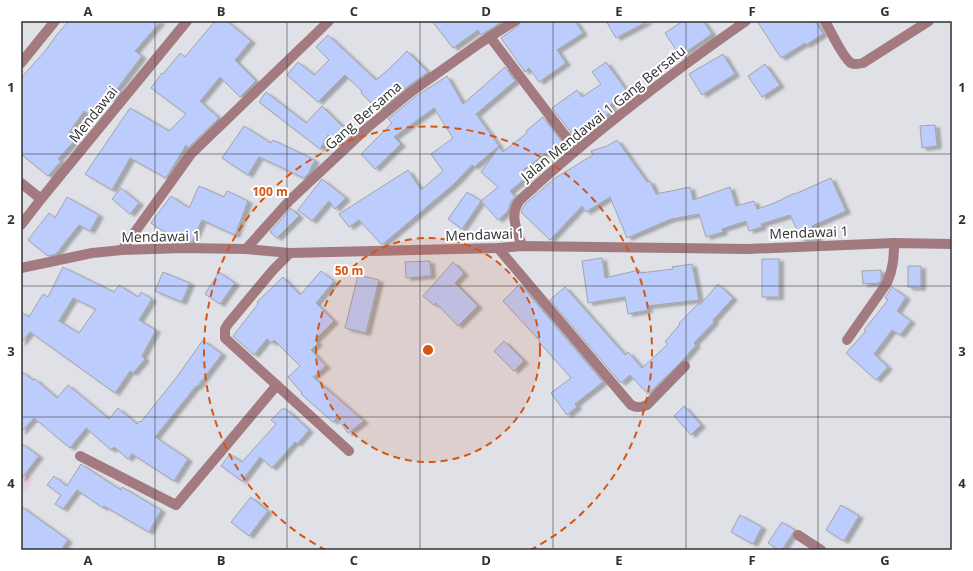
<svg xmlns="http://www.w3.org/2000/svg" width="973" height="571" viewBox="0 0 973 571" font-family="'Open Sans',sans-serif">
<style>
.medical{fill:#e6d0de}
.building{fill:#bcccfd;stroke:#a2a4a9;fill-rule:evenodd;filter:url(#shadow)}
.lines{fill:none;stroke-linecap:round;stroke-linejoin:round}
.minor{stroke:#a47a81;stroke-width:10}
.grid{fill:none;stroke:#303133;stroke-width:1;stroke-opacity:0.55}
.ring{fill:none;stroke:#d65510;stroke-width:2;stroke-dasharray:7 5}
.labels{text-anchor:middle;dominant-baseline:central;stroke-width:4;stroke-linejoin:round;paint-order:stroke}
.street-label{font-size:14px;fill:#303133;stroke:#fff}
.centre{fill:#d65510;stroke:#fff;stroke-width:2}
.ring-label{font-size:12px;text-anchor:middle;font-weight:bold;fill:#d65510;stroke:#fff;stroke-width:4;stroke-linejoin:round;paint-order:stroke}
.neatline{fill:none;stroke:#303133;stroke-width:1.5}
.grid-label{font-size:13px;text-anchor:middle;font-weight:bold;fill:#303133}
</style>
<defs>
<filter id="shadow"><feDropShadow dx="4.5" dy="2.5" stdDeviation="1" flood-color="#0004"/></filter>
</defs>
<rect width="100%" height="100%" fill="#dfe1e7"/>
<path class="medical" d="M21 470 34 479 21 495Z"/>
<g class="building">
<path d="M69 21H161L135 51 142 56 117 89 120 91 112 100 106 95 90 115 84 111 69 133 76 139 58 159 61 161 48 176 21 154V78L46 50 58 33Z"/>
<path d="M215 21H227L251 41 235 60 256 81 240 97 220 77 200 101 219 118 188 148 186 145 166 178 130 158 112 190 85 174 130 108 169 131 186 114 151 88 162 73 163 74 180 53 185 57Z"/>
<path d="M432 21H503L481 35 478 30 453 48Z"/>
<path d="M521 21H575L583 33 557 50 566 63 539 82 529 68 525 72 501 38 518 26Z"/>
<path d="M606 21H648L616 38Z"/>
<path d="M683 21H703L712 34 680 56 665 33Z"/>
<path d="M757 21H815L823 34 806 45 805 43 781 58Z"/>
<path d="M328 35 376 80 389 69 407 51 428 72 407 87 378 110 361 93 362 91 345 75 318 102 287 75 298 62 314 75 329 60 316 47Z"/>
<path d="M723 54 735 74 702 95 689 74Z"/>
<path d="M606 62 628 93 610 105 614 110 603 117 602 115 573 135 552 108 577 90 582 97 601 84 592 72Z"/>
<path d="M765 64 780 85 762 97 748 76Z"/>
<path d="M505 67 515 81 476 114 499 146 474 167 472 165 455 183 383 244H381L359 220 349 227 339 214 408 170 421 190 443 171 431 154 453 138 434 108 394 137 401 144 375 169 361 154 392 123 388 119 415 97 447 76 463 104Z"/>
<path d="M266 92 306 123 322 106 347 131 336 143 328 135 320 149 259 102Z"/>
<path d="M543 117 562 142 523 170 543 164 510 191 515 197 511 202 508 211 498 220 481 201 498 187 481 172 499 147 503 152 527 133 526 131Z"/>
<path d="M935 125 937 146 922 148 920 126Z"/>
<path d="M244 126 271 143 273 140 315 160 308 174 304 178 259 157 248 175 222 158Z"/>
<path d="M617 140 647 182 650 181 656 194 690 187 693 200 730 187 736 206 754 201 757 209 772 204 795 193V194L831 178 846 211 812 226 818 239 816 240H802L790 215 761 224 762 227 749 231 746 221 722 229 723 232 706 237 699 214 671 219 627 238 610 197 586 212 582 206 550 240 521 212 523 208 526 203 555 178 593 155 591 151 607 146Z"/>
<path d="M322 179 346 198 335 209 329 201 312 221 298 210Z"/>
<path d="M199 186 224 197 227 191 248 201 235 235 202 220 192 242H184L161 230 151 223 171 196 189 208Z"/>
<path d="M121 188 139 203 130 214 112 199Z"/>
<path d="M467 192 481 201 462 229 448 219Z"/>
<path d="M67 197 99 215 90 231 79 225 56 254 48 256 28 240 49 213 55 218Z"/>
<path d="M291 208 299 216 277 238 270 232Z"/>
<path d="M602 258 605 278 639 270 640 273 673 269 672 267 692 264 699 300 647 306 648 310 628 314 625 297 588 303 582 261Z"/>
<rect x="762" y="259" width="17" height="38"/>
<path d="M430 261 431 276 406 278 405 262Z"/>
<path d="M453 262 464 273 455 283 478 306 458 326 436 303 434 305 423 296Z"/>
<path d="M908 266H921V288L908 287Z"/>
<path d="M63 267 114 292 119 285 138 297 141 292 152 299 139 320 156 330 142 356 145 359 133 373 130 371 115 393 30 332 21 343V312L29 317 43 294 48 297ZM73 298 96 309 79 333 59 321Z"/>
<path d="M881 270V280L879 283 863 284 862 271Z"/>
<path d="M321 271 334 281 316 303 334 321 315 340 318 343 311 350 326 366 313 377 364 421 348 433 337 418 333 422 301 394 302 393 288 377 300 366 274 340 272 343 267 339 254 355 233 336 258 304 257 302 283 277 300 295Z"/>
<path d="M163 272 190 283 182 302 155 291Z"/>
<path d="M219 272 235 283 220 304 205 294Z"/>
<path d="M358 275 379 280 366 333 345 328Z"/>
<path d="M520 284 603 382 575 404 577 407 567 415 551 393 571 378 539 342 540 341 503 301Z"/>
<path d="M718 284 733 298 713 320 714 322 694 343 696 345 683 360 648 394 630 375 621 383 550 300 565 287 625 355 628 352 642 368 668 344 665 342 680 324 679 323 699 303 700 305Z"/>
<path d="M892 287 906 297 897 311 911 321 900 335 892 330 874 354 888 367 876 380 846 353 866 331 864 330 888 300 885 298Z"/>
<path d="M203 340 222 354 197 387 196 386 155 437 188 459 174 481 132 454 128 459 114 447 111 450 86 428 70 448 34 418 21 432V371L33 380 35 379 57 398 68 385 109 419 118 408 137 424 140 421 141 422 179 374Z"/>
<path d="M504 341 524 361 514 371 494 351Z"/>
<path d="M684 406 701 425 691 435 674 416Z"/>
<path d="M282 409H286L309 430 297 444 295 442 272 468 260 457 242 481 221 466 230 454 242 462 276 424 271 420Z"/>
<path d="M21 443 39 456 21 479Z"/>
<path d="M81 464 121 490 122 487 161 510 149 532 104 506 103 508 77 490 63 509 55 504 61 495 47 485 54 476 67 486Z"/>
<path d="M251 497 268 511 249 536 231 522Z"/>
<path d="M841 505 859 516 844 541 826 530Z"/>
<path d="M21 506 68 540 61 550H21Z"/>
<path d="M740 515 762 527 753 544 731 532Z"/>
<path d="M782 522 795 530 782 550H779L768 543Z"/>
</g>
<g class="lines">
<g class="minor">
<path d="M825 21C830 30 843 58 851 63 855 65 859 64 863 63L929 21"/>
<path d="M490 37 563 133 577 149"/>
<path d="M21 63 55 21"/>
<path d="M21 183 41 199"/>
<path d="M21 225 41 199 187 21"/>
<path d="M522 246C517 229 508 214 521 199 592 134 667 76 746 21"/>
<path d="M498 248 631 405C637 408 641 408 647 405L685 366"/>
<path d="M246 249 290 200 367 128 411 92 480 43 515 21"/>
<path d="M122 250 191 154 329 21"/>
<path d="M290 253 273 270 228 324 225 329V338L349 451"/>
<path d="M21 268 92 253 122 250 184 248 246 249 290 253 498 248 522 246 748 249 894 243 952 244"/>
<path d="M847 340 887 283C893 269 894 258 894 243"/>
<path d="M80 456 176 505 277 385"/>
<path d="M798 535 821 550"/>
</g>
</g>
<path class="grid" d="M155 21V550M287 21V550M420 21V550M553 21V550M686 21V550M818 21V550M21 154H952M21 286H952M21 417H952"/>
<circle cx="428" cy="350" r="112" fill="#d65510" fill-opacity=".12"/>
<g class="ring">
<circle cx="428" cy="350" r="112"/>
<path d="M326 550A224 224 0 1 1 530 550"/>
</g>
<g class="labels">
<g class="street-label">
<text transform="translate(603 113) rotate(-39)">Jalan Mendawai 1 Gang Bersatu</text>
<text transform="translate(93 114) rotate(-51)">Mendawai</text>
<text transform="translate(363 115) rotate(-41)">Gang Bersama</text>
<text transform="translate(809 232) rotate(-2)">Mendawai 1</text>
<text transform="translate(485 234) rotate(-2)">Mendawai 1</text>
<text transform="translate(161 236) rotate(-1)">Mendawai 1</text>
</g>
</g>
<circle cx="428" cy="350" r="6" class="centre"/>
<g class="ring-label">
<text x="270" y="196">100 m</text>
<text x="349" y="275">50 m</text>
</g>
<rect width="973" height="571" fill="none" stroke="#ffffff" stroke-width="44"/>
<rect x="22" y="22" width="929" height="527" class="neatline"/>
<g class="grid-label">
<text x="88" y="16">A</text>
<text x="221" y="16">B</text>
<text x="354" y="16">C</text>
<text x="486" y="16">D</text>
<text x="619" y="16">E</text>
<text x="752" y="16">F</text>
<text x="885" y="16">G</text>
<text x="11" y="92">1</text>
<text x="962" y="92">1</text>
<text x="11" y="224">2</text>
<text x="962" y="224">2</text>
<text x="11" y="356">3</text>
<text x="962" y="356">3</text>
<text x="11" y="488">4</text>
<text x="962" y="488">4</text>
<text x="88" y="565">A</text>
<text x="221" y="565">B</text>
<text x="354" y="565">C</text>
<text x="486" y="565">D</text>
<text x="619" y="565">E</text>
<text x="752" y="565">F</text>
<text x="885" y="565">G</text>
</g>
</svg>
